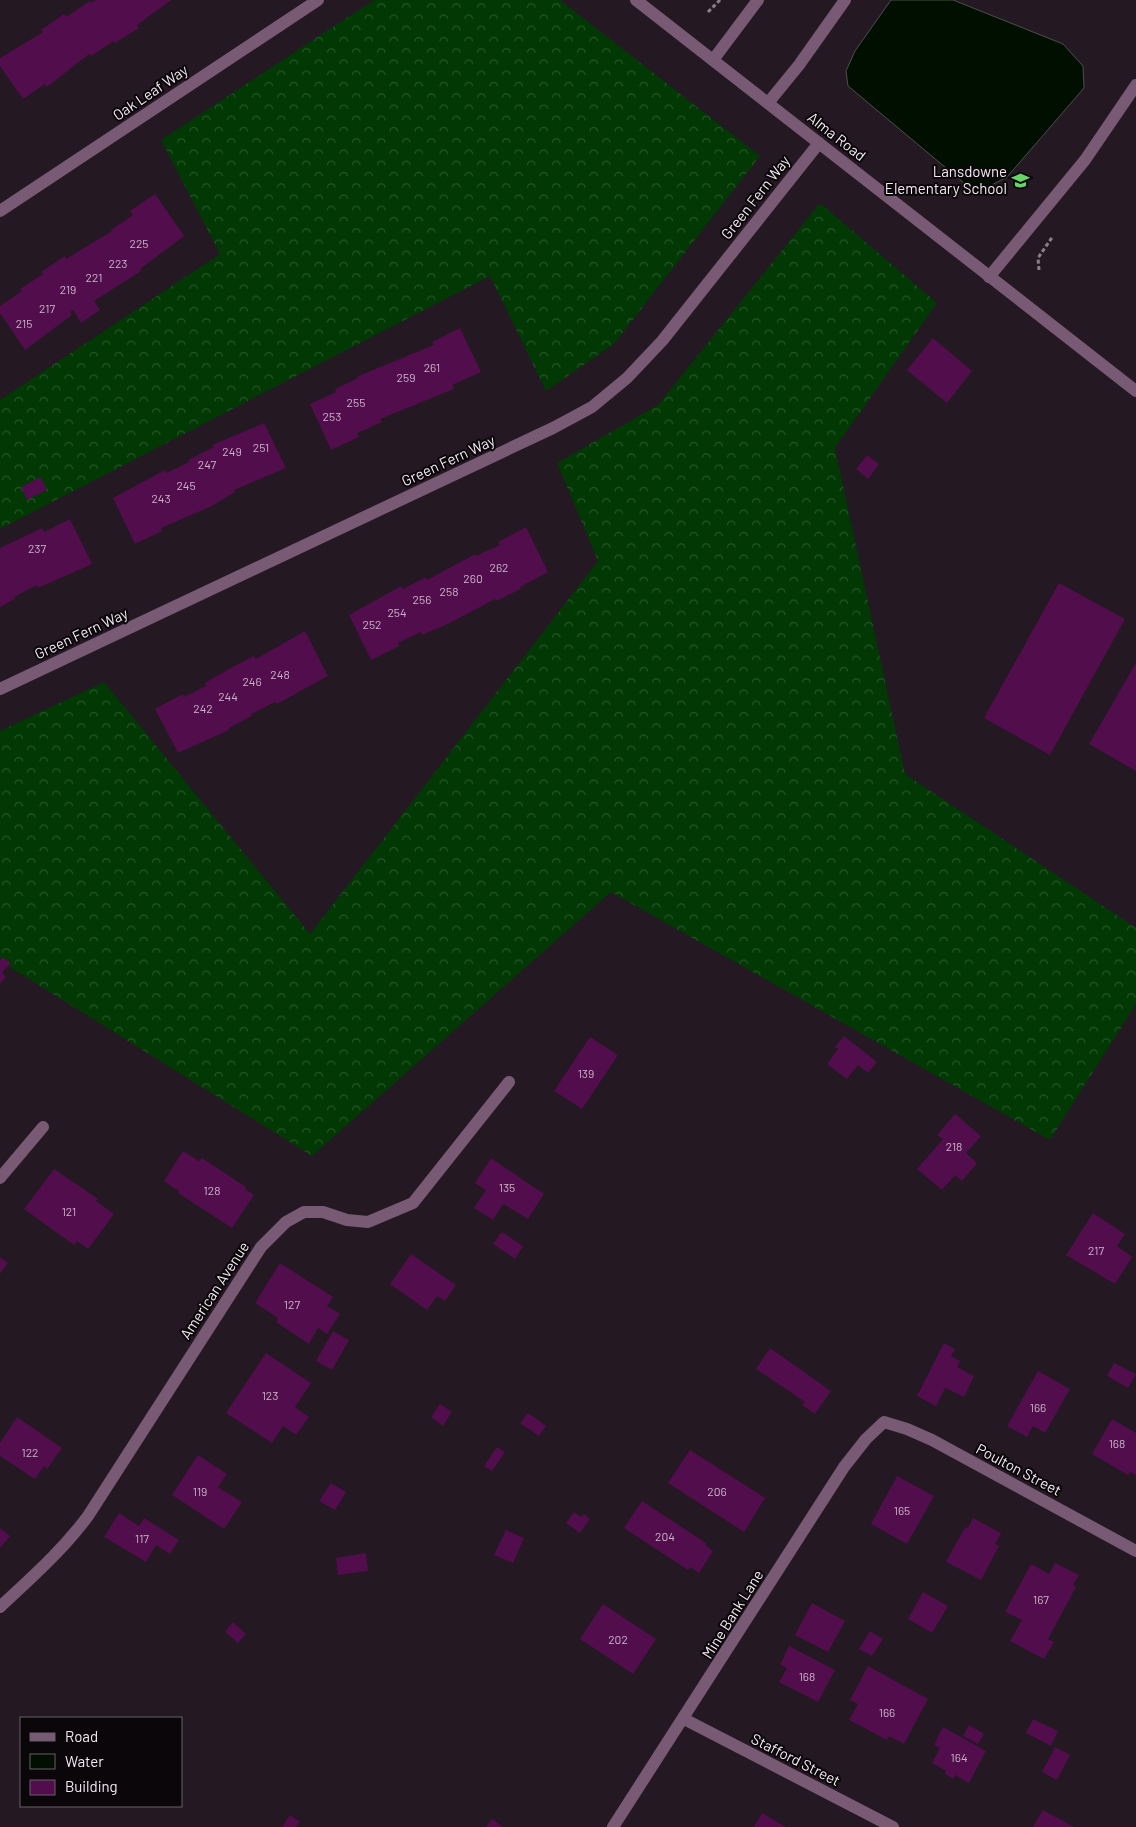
<svg xmlns="http://www.w3.org/2000/svg" width="1136" height="1827" viewBox="0 0 1136 1827" font-family="Barlow,sans-serif">
<style>
.forest{fill:url(#forest-crowns)}
.water{fill:#000f00;stroke:#495149}
.building{fill:#510d4c}
.lines{fill:none;stroke-linecap:round;stroke-linejoin:round}
.path{stroke:#8a8089;stroke-width:3;stroke-dasharray:4 2.5;stroke-linecap:butt}
.service{stroke:#795a75;stroke-width:12}
.minor{stroke:#795a75;stroke-width:12}
.labels{text-anchor:middle;dominant-baseline:central;stroke-width:4;stroke-linejoin:round;paint-order:stroke}
.number-label{font-size:12px;fill:#cab3c8}
.street-label{font-size:15px;fill:#f3eaf2;stroke:#0a0609}
.poi-label{font-size:15px;fill:#f3eaf2;stroke:#0a0609;text-anchor:end}
</style>
<defs>
<pattern id="forest-crowns" width="20" height="18" patternUnits="userSpaceOnUse" patternTransform="scale(1.25)"><rect width="20" height="18" fill="#013804"/><path d="M2 6a3 3 0 1 1 6 0M12 15a3 3 0 1 1 6 0" fill="none" stroke="#265529"/></pattern>
</defs>
<rect width="100%" height="100%" fill="#241823"/>
<g class="forest">
<path d="M374 0H560L760 156 614 344 546 391 490 276 0 529V400L220 254 161 140Z"/>
<path d="M820 203 937 303 835 448 905 774 1136 928V1004L1050 1140 611 892 312 1156 0 961V731L104 682 310 934 598 561 557 463 658 405Z"/>
</g>
<path class="water" d="M891 0H953L1063 44 1083 66 1084 88 1007 177 976 193 848 86 846 71 855 51Z"/>
<g class="building">
<path d="M96 0H171L137 25 139 28 115 43 114 41 91 56 89 54 47 87 45 84 23 99 0 66V58L43 32 41 30 64 14 66 17 90 1 91 3Z"/>
<path d="M155 194 184 236 140 269 141 271 94 301 100 310 81 323 73 310 70 312 72 315 25 350 0 313V306L22 291 20 289 43 274 41 272 65 256 66 259 112 231 111 230 133 215 130 211Z"/>
<path d="M460 328 481 372 452 385 454 389 380 419 382 422 357 433 359 437 331 450 310 404 336 392 335 389 358 378V376L434 345 432 342Z"/>
<path d="M933 338 972 371 947 403 907 370Z"/>
<path d="M264 423 286 468 234 490 235 492 212 506 161 528 162 531 135 544 113 498 165 470 166 473 189 462 188 460 214 447 212 445Z"/>
<path d="M867 455 879 464 868 479 856 469Z"/>
<path d="M41 477 47 490 27 500 21 487Z"/>
<path d="M70 519 92 564 38 588 37 585 14 597 15 599 0 607V548L42 528 44 532Z"/>
<path d="M526 527 548 572 520 587 521 589 496 601 495 599 448 624 422 635 421 632 398 643 399 646 371 660 349 615 401 586 403 589 426 577 427 580 475 554 476 556 500 545 498 542Z"/>
<path d="M1059 583 1125 619 1050 755 984 718Z"/>
<path d="M305 631 328 676 277 704 275 702 251 714 252 716 229 728V730L178 753 155 709 183 694 184 697 206 686 205 683 229 669 254 656 256 659Z"/>
<path d="M1136 663V771L1089 744Z"/>
<path d="M3 957 11 963 2 973 6 977 0 984V960Z"/>
<path d="M844 1036 877 1062 868 1073 858 1065 847 1079 827 1064 838 1049 835 1047Z"/>
<path d="M590 1037 618 1055 582 1109 554 1091Z"/>
<path d="M955 1114 981 1136 966 1153 977 1163 962 1181 955 1175 942 1190 917 1169 943 1139 937 1135Z"/>
<path d="M183 1151 199 1161 202 1158 246 1187 245 1189 254 1195 232 1228 178 1193 179 1191 164 1181Z"/>
<path d="M491 1158 544 1194 528 1219 503 1204 493 1220 474 1208 486 1190 475 1183Z"/>
<path d="M54 1169 98 1199 96 1201 114 1214 88 1249 77 1241 74 1245 24 1209Z"/>
<path d="M1093 1213 1125 1234 1117 1246 1132 1257 1115 1284 1066 1255Z"/>
<path d="M502 1232 523 1246 515 1259 493 1244Z"/>
<path d="M411 1254 456 1285 445 1301 437 1296 427 1310 390 1284Z"/>
<path d="M0 1257 8 1263 0 1274Z"/>
<path d="M280 1263 333 1297 327 1306 340 1314 327 1334 318 1328 309 1344 276 1322 278 1318 255 1303Z"/>
<path d="M333 1331 349 1340 332 1370 316 1361Z"/>
<path d="M944 1343 955 1349 951 1356 960 1361 957 1367 974 1376 964 1397 945 1388 936 1406 917 1396Z"/>
<path d="M770 1348 831 1391 815 1414 802 1405 805 1402 756 1369Z"/>
<path d="M266 1353 311 1383 295 1407 309 1417 296 1435 283 1426 272 1443 226 1413Z"/>
<path d="M1114 1363 1136 1374 1128 1388 1107 1376Z"/>
<path d="M1038 1371 1070 1389 1045 1433 1033 1426 1027 1437 1007 1426Z"/>
<path d="M440 1404 452 1412 443 1426 431 1417Z"/>
<path d="M528 1413 546 1426 539 1436 520 1423Z"/>
<path d="M17 1417 62 1448 47 1469 44 1466 35 1479 0 1456V1443Z"/>
<path d="M1112 1419 1136 1433V1475L1130 1472 1128 1475 1092 1454Z"/>
<path d="M497 1447 505 1452 492 1471 484 1466Z"/>
<path d="M690 1450 765 1498 744 1532 668 1483Z"/>
<path d="M198 1455 227 1474 218 1487 242 1502 224 1529 172 1495Z"/>
<path d="M897 1476 934 1496 907 1544 871 1524Z"/>
<path d="M331 1483 346 1492 335 1510 319 1501Z"/>
<path d="M642 1501 706 1543 705 1545 713 1551 699 1573 690 1567 688 1570 624 1528Z"/>
<path d="M574 1512 581 1517 584 1514 590 1519 580 1533 566 1523Z"/>
<path d="M119 1513 139 1526 144 1518 179 1540 170 1554 156 1545 146 1562 104 1537Z"/>
<path d="M973 1518 1001 1533 995 1544 999 1546 981 1580 946 1562 965 1527 968 1528Z"/>
<path d="M0 1528 10 1536 0 1548Z"/>
<path d="M506 1530 524 1538 513 1563 494 1555Z"/>
<path d="M366 1553 368 1571 338 1575 336 1558Z"/>
<path d="M1055 1563 1079 1575 1073 1585 1076 1587 1048 1639 1054 1642 1044 1659 1010 1641 1022 1620 1005 1612 1031 1564 1049 1574Z"/>
<path d="M923 1592 948 1606 932 1633 908 1619Z"/>
<path d="M812 1603 845 1621 828 1652 795 1635Z"/>
<path d="M603 1604 656 1639 633 1674 580 1639Z"/>
<path d="M233 1622 246 1634 238 1643 225 1632Z"/>
<path d="M870 1631 883 1639 872 1656 859 1649Z"/>
<path d="M789 1646 835 1670 818 1702 779 1682 787 1668 780 1665Z"/>
<path d="M868 1666 928 1699 904 1744 889 1736 887 1740 849 1720 858 1704 850 1700Z"/>
<path d="M1033 1719 1058 1731 1051 1746 1026 1733Z"/>
<path d="M969 1725 984 1734 978 1744 963 1736Z"/>
<path d="M943 1727 986 1751 969 1783 955 1775 953 1779 945 1774 946 1771 932 1763 940 1748 934 1745Z"/>
<path d="M1055 1747 1070 1755 1057 1780 1042 1772Z"/>
<path d="M1043 1810 1074 1827H1033Z"/>
<path d="M762 1813 786 1827H754Z"/>
<path d="M290 1815 300 1822 296 1827H282Z"/>
<path d="M492 1819 503 1827H486Z"/>
</g>
<g class="lines">
<g class="path">
<path d="M708 12 720 0"/>
<path d="M1039 270 1038 258 1053 236"/>
</g>
<g class="service">
<path d="M713 60 758 0"/>
<path d="M768 103 799 65 845 0"/>
<path d="M989 277 1085 160 1136 85"/>
</g>
<g class="minor">
<path d="M636 0 1136 391"/>
<path d="M0 211 318 0"/>
<path d="M0 689 553 428 592 407 627 378 662 341 819 143"/>
<path d="M0 1178 43 1127"/>
<path d="M0 1607C31 1578 62 1551 88 1516L261 1247 286 1222 304 1212H323L347 1220 368 1222 413 1203 509 1082"/>
<path d="M684 1719 893 1827"/>
<path d="M613 1827 844 1467 866 1439 884 1422 907 1429 932 1440 1136 1551"/>
</g>
</g>
<defs>
<symbol id="school-bare" viewBox="-9 -9 18 18"><path d="M0-5L7-2L0 1L-7-2ZM-4 1L0 2.5L4 1V4Q0 6-4 4Z" fill="#66d466" stroke="#0a0609" stroke-width="2.5" paint-order="stroke"/></symbol>
</defs>
<g fill-rule="evenodd">
<use href="#school-bare" x="1008" y="168" width="25" height="25"/>
</g>
<g class="labels">
<g class="number-label">
<text x="139" y="243">225</text>
<text x="118" y="263">223</text>
<text x="94" y="277">221</text>
<text x="68" y="289">219</text>
<text x="47" y="308">217</text>
<text x="24" y="323">215</text>
<text x="432" y="367">261</text>
<text x="406" y="377">259</text>
<text x="356" y="402">255</text>
<text x="332" y="416">253</text>
<text x="261" y="447">251</text>
<text x="232" y="451">249</text>
<text x="207" y="464">247</text>
<text x="186" y="485">245</text>
<text x="161" y="498">243</text>
<text x="37" y="548">237</text>
<text x="499" y="567">262</text>
<text x="473" y="578">260</text>
<text x="449" y="591">258</text>
<text x="422" y="599">256</text>
<text x="397" y="612">254</text>
<text x="372" y="624">252</text>
<text x="280" y="674">248</text>
<text x="252" y="681">246</text>
<text x="228" y="696">244</text>
<text x="203" y="708">242</text>
<text x="586" y="1073">139</text>
<text x="954" y="1146">218</text>
<text x="507" y="1187">135</text>
<text x="212" y="1190">128</text>
<text x="69" y="1211">121</text>
<text x="1096" y="1250">217</text>
<text x="292" y="1304">127</text>
<text x="270" y="1395">123</text>
<text x="1038" y="1407">166</text>
<text x="1117" y="1443">168</text>
<text x="30" y="1452">122</text>
<text x="200" y="1491">119</text>
<text x="717" y="1491">206</text>
<text x="902" y="1510">165</text>
<text x="665" y="1536">204</text>
<text x="142" y="1538">117</text>
<text x="1041" y="1599">167</text>
<text x="618" y="1639">202</text>
<text x="807" y="1676">168</text>
<text x="887" y="1712">166</text>
<text x="959" y="1757">164</text>
</g>
<g class="street-label">
<text transform="translate(150 92) rotate(-34)">Oak Leaf Way</text>
<text transform="translate(837 136) rotate(38)">Alma Road</text>
<text transform="translate(755 197) rotate(-52)">Green Fern Way</text>
<text transform="translate(448 460) rotate(-25)">Green Fern Way</text>
<text transform="translate(81 633) rotate(-25)">Green Fern Way</text>
<text transform="translate(214 1290) rotate(-57)">American Avenue</text>
<text transform="translate(1019 1469) rotate(28)">Poulton Street</text>
<text transform="translate(732 1614) rotate(-58)">Mine Bank Lane</text>
<text transform="translate(796 1759) rotate(27)">Stafford Street</text>
</g>
<g class="poi-label">
<text x="1007" y="171">Lansdowne<tspan x="1007" dy="17">Elementary School</tspan></text>
</g>
</g>
<rect x="20" y="1717" width="162" height="90" fill="#0a0609" stroke="#676166"/>
<rect x="30" y="1733" width="25" height="8" fill="#795a75" stroke="#676166"/>
<text x="65" y="1742" font-size="15" fill="#f3eaf2">Road</text>
<rect x="30" y="1754" width="25" height="15" fill="#000f00" stroke="#676166"/>
<text x="65" y="1767" font-size="15" fill="#f3eaf2">Water</text>
<rect x="30" y="1780" width="25" height="15" fill="#510d4c" stroke="#676166"/>
<text x="65" y="1792" font-size="15" fill="#f3eaf2">Building</text>
</svg>
